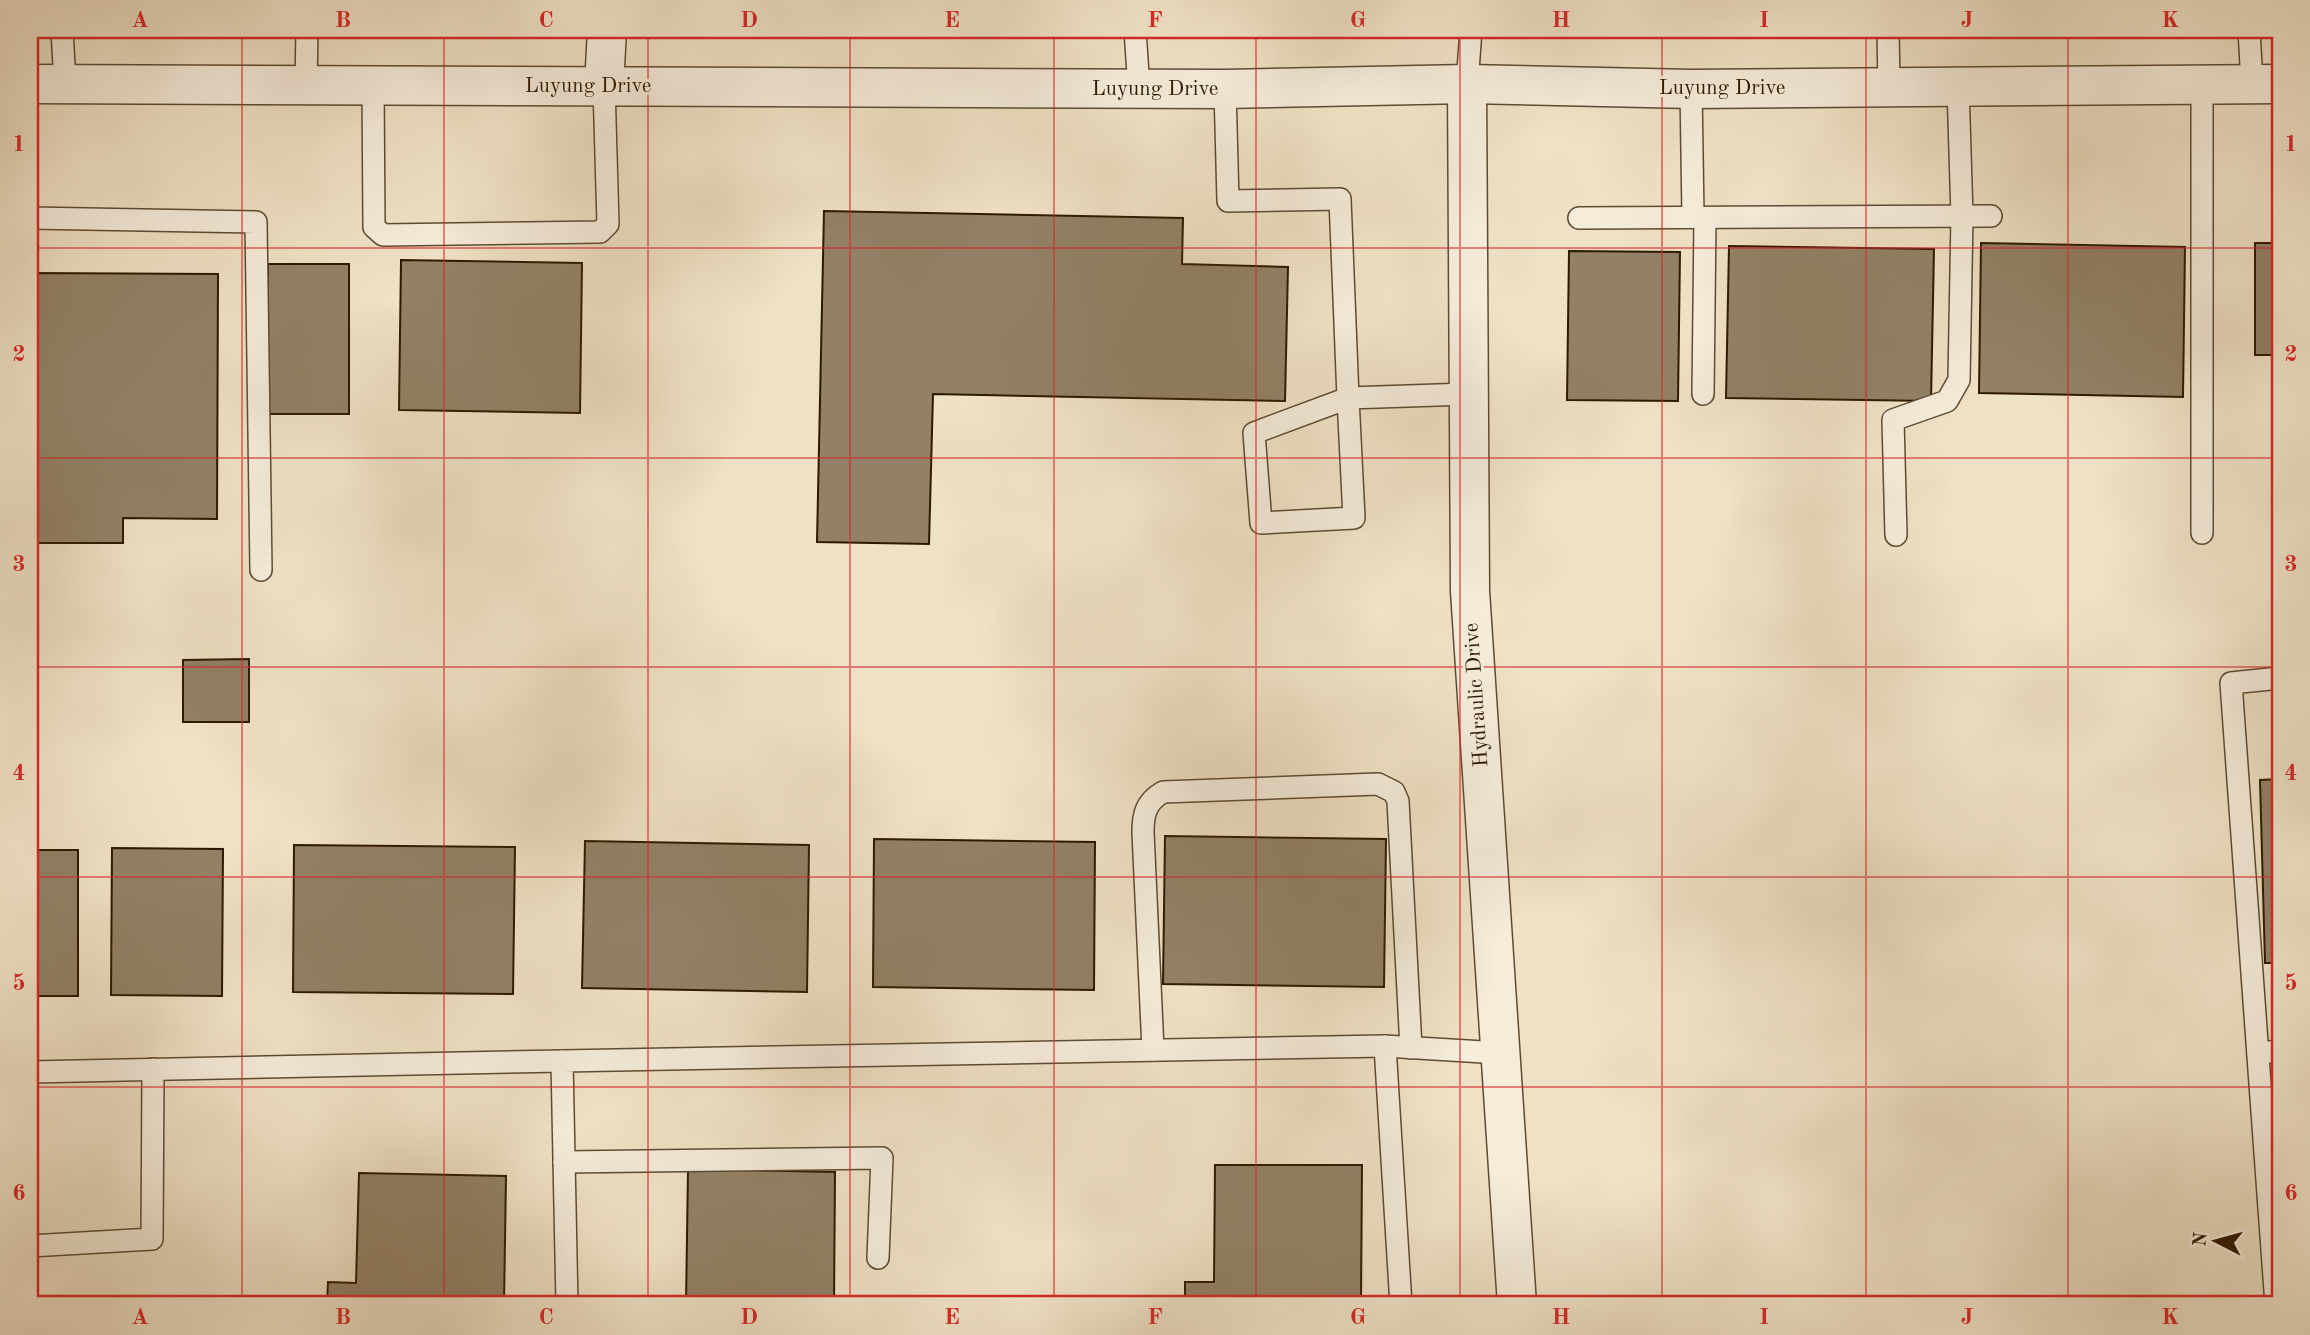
<svg xmlns="http://www.w3.org/2000/svg" width="2310" height="1335" viewBox="0 0 2310 1335" font-family="'Old Standard TT',serif">
<style>
.building{fill:#928167;stroke:#2e1900;stroke-width:2}
.lines{fill:none;stroke-linecap:round;stroke-linejoin:round}
.service-casing{stroke:#5e4b32;stroke-width:24}
.minor-casing{stroke:#5e4b32;stroke-width:41}
.service{stroke:#f5ecda;stroke-width:21}
.minor{stroke:#f5ecda;stroke-width:38}
.grid{fill:none;stroke:#d62828;stroke-width:2;stroke-opacity:0.55}
.labels{text-anchor:middle;dominant-baseline:central;stroke-width:6;stroke-linejoin:round;paint-order:stroke}
.street-label{font-size:21px;fill:#2e1900;stroke:#f5ecda}
.neatline{fill:none;stroke:#d62828;stroke-width:2.5}
.grid-label{font-size:23px;text-anchor:middle;font-weight:bold;fill:#d62828}
</style>
<rect width="100%" height="100%" fill="#efe1c6"/>
<filter id="stains"><feTurbulence type="fractalNoise" baseFrequency=".00286" numOctaves="4"/><feColorMatrix values="0 0 0 0 .2 0 0 0 0 .09 0 0 0 0 .02 0 0 0 .5 -.17"/></filter>
<radialGradient id="worn" r=".72"><stop offset=".6" stop-color="#630" stop-opacity="0"/><stop offset="1" stop-color="#630" stop-opacity=".3"/></radialGradient>
<g class="building">
<path d="M824 211 1183 218 1182 264 1288 267 1285 401 933 394 929 544 817 542Z"/>
<path d="M1981 243 2185 247 2183 397 1979 393Z"/>
<rect x="2255" y="243" width="25" height="112"/>
<path d="M1729 246 1934 249 1931 401 1726 398Z"/>
<path d="M1569 251 1680 252 1678 401 1567 400Z"/>
<path d="M401 260 582 263 580 413 399 410Z"/>
<path d="M268 264H349V414H267Z"/>
<path d="M31 273 218 274 217 519 123 518V543H30Z"/>
<path d="M249 659V722H183V660Z"/>
<path d="M2280 779V963H2265L2260 780Z"/>
<path d="M1165 836 1386 839 1384 987 1163 984Z"/>
<path d="M874 839 1095 842 1094 990 873 987Z"/>
<path d="M585 841 809 845 807 992 582 988Z"/>
<path d="M294 845 515 847 513 994 293 992Z"/>
<path d="M112 848 223 849 222 996 111 995Z"/>
<rect x="30" y="850" width="48" height="146"/>
<path d="M1215 1165H1362L1361 1305H1185V1282H1214Z"/>
<path d="M688 1169 835 1172 834 1305H686Z"/>
<path d="M359 1173 506 1176 504 1305H327L328 1282 356 1283Z"/>
</g>
<g class="lines">
<defs>
<g id="service">
<path d="M62 30 65 84"/>
<path d="M1135 30 1139 89"/>
<path d="M1888 30 1889 87"/>
<path d="M2249 30 2252 84"/>
<path d="M1467 84 1471 30"/>
<path d="M306 85 307 30"/>
<path d="M373 85 374 227 383 235 600 232 608 224 604 86"/>
<path d="M2202 85V533"/>
<path d="M1225 89 1228 201 1340 199 1348 398 1254 433 1261 523 1354 518 1348 398 1468 394"/>
<path d="M1691 89 1693 217"/>
<path d="M30 218 256 222 261 570"/>
<path d="M1579 218 1991 216"/>
<path d="M1703 394 1705 218"/>
<path d="M1896 535 1893 420 1947 401 1959 380 1962 216 1958 87"/>
<path d="M1385 1046 1401 1305"/>
<path d="M1153 1050 1143 832C1143 814 1146 802 1163 792L1378 784 1394 792 1398 801 1411 1048"/>
<path d="M2258 1053 2280 1051"/>
<path d="M30 1072 562 1061"/>
<path d="M564 1162 882 1158 878 1258"/>
<path d="M30 1246 152 1239 153 1069"/>
<path d="M567 1305 562 1061 1385 1046 1500 1053"/>
<path d="M2276 1305 2231 683 2280 678"/>
</g>
<g id="minor">
<path d="M30 84 1225 89 1467 84 1691 89 2280 84"/>
<path d="M1467 84 1470 591 1517 1305"/>
<path d="M604 86 607 30"/>
</g>
</defs>
<use href="#service" class="service-casing"/>
<use href="#minor" class="minor-casing"/>
<use href="#service" class="service"/>
<use href="#minor" class="minor"/>
</g>
<path class="grid" d="M242 30V1305M444 30V1305M648 30V1305M850 30V1305M1054 30V1305M1256 30V1305M1460 30V1305M1662 30V1305M1866 30V1305M2068 30V1305M30 248H2280M30 458H2280M30 667H2280M30 877H2280M30 1087H2280"/>
<g class="labels">
<g class="street-label">
<text x="588" y="86">Luyung Drive</text>
<text x="1722" y="88">Luyung Drive</text>
<text x="1155" y="89">Luyung Drive</text>
<text transform="translate(1477 695) rotate(-94)">Hydraulic Drive</text>
</g>
</g>
<rect width="2310" height="1335" fill="none" stroke="#efe1c6" stroke-width="77"/>
<g transform="translate(2216 1241) rotate(276)" stroke="#f5ecda" stroke-width="5" paint-order="stroke">
<path d="M0-5L12 26L0 18L-12 26Z" fill="#2e1900"/>
<text y="-10" font-size="19" font-weight="bold" text-anchor="middle" fill="#2e1900">N</text>
</g>
<rect x="38" y="38" width="2234" height="1258" class="neatline"/>
<g class="grid-label">
<text x="140" y="27">A</text>
<text x="343" y="27">B</text>
<text x="546" y="27">C</text>
<text x="749" y="27">D</text>
<text x="952" y="27">E</text>
<text x="1155" y="27">F</text>
<text x="1358" y="27">G</text>
<text x="1561" y="27">H</text>
<text x="1764" y="27">I</text>
<text x="1967" y="27">J</text>
<text x="2170" y="27">K</text>
<text x="19" y="151">1</text>
<text x="2291" y="151">1</text>
<text x="19" y="361">2</text>
<text x="2291" y="361">2</text>
<text x="19" y="571">3</text>
<text x="2291" y="571">3</text>
<text x="19" y="780">4</text>
<text x="2291" y="780">4</text>
<text x="19" y="990">5</text>
<text x="2291" y="990">5</text>
<text x="19" y="1200">6</text>
<text x="2291" y="1200">6</text>
<text x="140" y="1324">A</text>
<text x="343" y="1324">B</text>
<text x="546" y="1324">C</text>
<text x="749" y="1324">D</text>
<text x="952" y="1324">E</text>
<text x="1155" y="1324">F</text>
<text x="1358" y="1324">G</text>
<text x="1561" y="1324">H</text>
<text x="1764" y="1324">I</text>
<text x="1967" y="1324">J</text>
<text x="2170" y="1324">K</text>
</g>
<rect width="100%" height="100%" filter="url(#stains)"/>
<rect width="100%" height="100%" fill="url(#worn)"/>
</svg>
